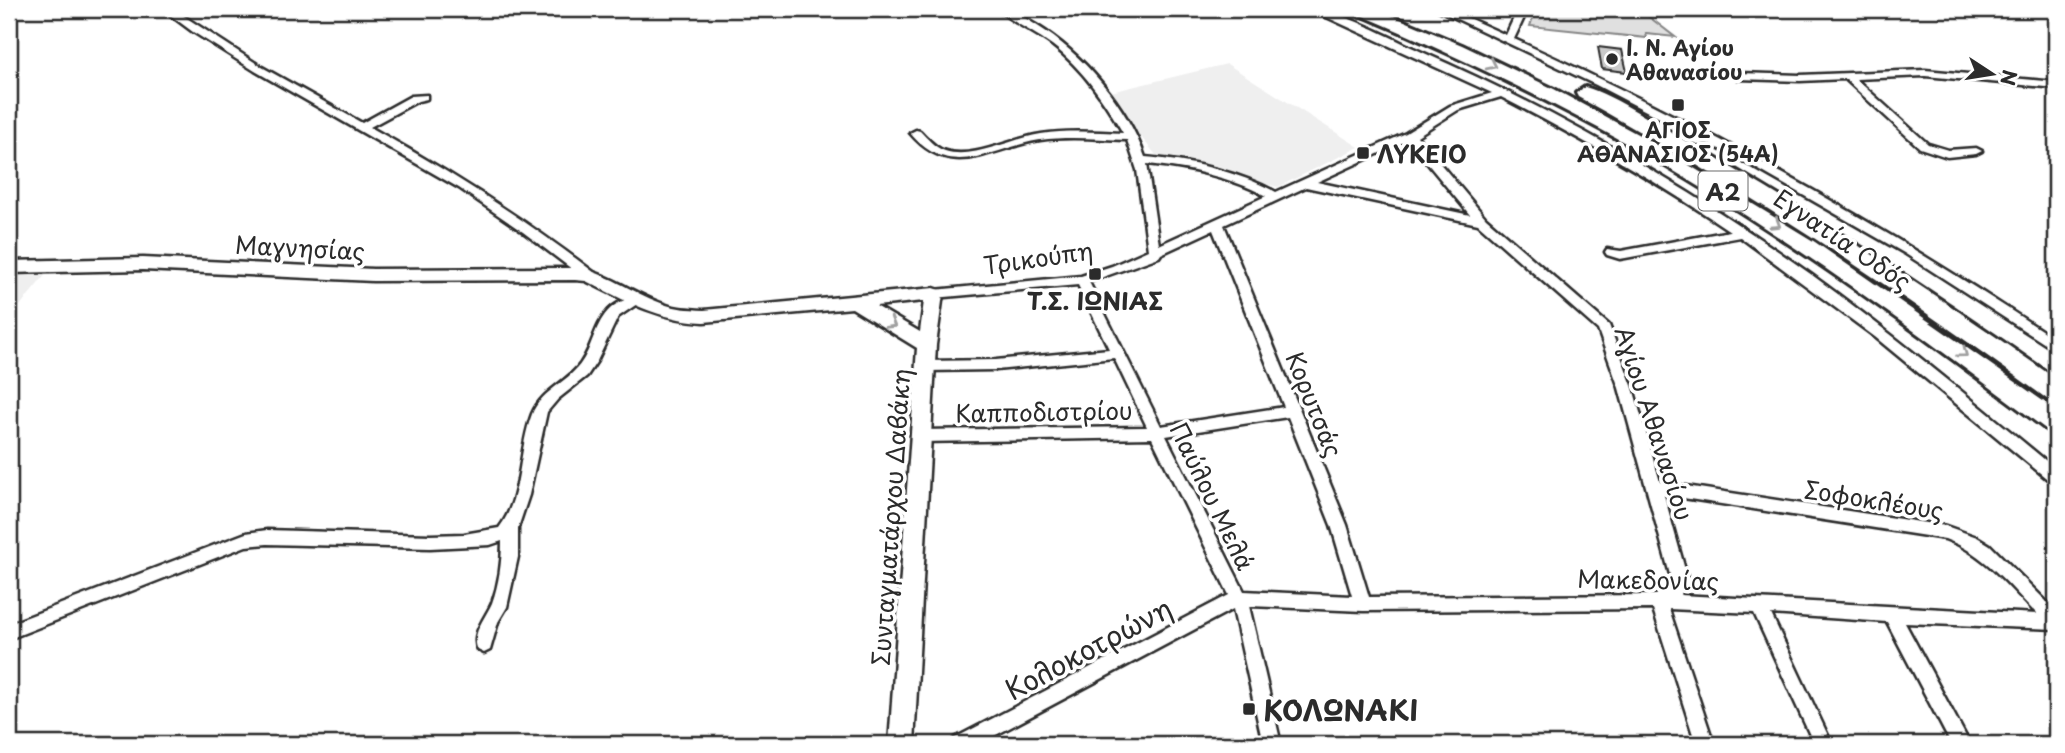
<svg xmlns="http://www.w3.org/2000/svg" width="2065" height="753" viewBox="0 0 2065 753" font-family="'Playpen Sans',sans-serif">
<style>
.built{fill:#efefef}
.green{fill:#e0e0e0;stroke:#868686;stroke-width:2}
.building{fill:#cbcbcb;stroke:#2b2b2b;stroke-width:2}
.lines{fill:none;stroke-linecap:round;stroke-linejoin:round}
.street-casing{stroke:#2b2b2b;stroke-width:5}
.secondary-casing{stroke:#2b2b2b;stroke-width:5}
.highway-casing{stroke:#2b2b2b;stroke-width:6}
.street{fill:#fff;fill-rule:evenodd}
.secondary{fill:#fff;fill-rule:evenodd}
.highway{fill:#fff;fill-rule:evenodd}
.oneway{stroke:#a0a0a0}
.poi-dot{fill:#2b2b2b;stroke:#fff;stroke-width:2.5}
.labels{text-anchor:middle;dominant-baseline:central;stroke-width:7;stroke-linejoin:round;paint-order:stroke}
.far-poi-label{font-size:21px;font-weight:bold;fill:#2b2b2b;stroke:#fff;text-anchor:start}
.shield{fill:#fff;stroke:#6b6b6b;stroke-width:2}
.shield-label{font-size:23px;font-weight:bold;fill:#2b2b2b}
.poi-label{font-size:24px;font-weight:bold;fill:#2b2b2b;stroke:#fff;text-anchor:start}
.street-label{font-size:24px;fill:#2b2b2b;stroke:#fff}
.near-street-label{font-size:28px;fill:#2b2b2b;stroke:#fff}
.near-poi-label{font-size:28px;font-weight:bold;fill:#2b2b2b;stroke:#fff;text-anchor:start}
</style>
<rect width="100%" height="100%" fill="#fff"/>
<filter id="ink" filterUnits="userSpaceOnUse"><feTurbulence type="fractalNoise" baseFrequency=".0143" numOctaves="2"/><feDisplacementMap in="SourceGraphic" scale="14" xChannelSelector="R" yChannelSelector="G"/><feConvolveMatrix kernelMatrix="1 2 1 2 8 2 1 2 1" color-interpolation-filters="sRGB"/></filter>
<g filter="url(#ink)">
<g class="built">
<path d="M1227 64 1359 147 1278 187 1157 156 1134 129 1111 92Z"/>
<path d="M47 273 9 319V276Z"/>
</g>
<path class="green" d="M1536 9H1626L1627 12 1644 13 1675 37 1646 34 1647 38 1530 26Z"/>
<path class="building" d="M1598 47 1622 50 1627 72 1602 69Z"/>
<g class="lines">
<defs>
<g id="street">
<path d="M162 9H173L262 67 362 123 411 96 427 95V99L418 101 370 127C449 171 523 218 595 273L596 276 595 279H585L523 232 459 188 255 71 193 32Z"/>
<path d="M997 9C1012 8 1023 17 1036 25 1083 54 1127 105 1145 157 1189 161 1237 171 1276 192L1406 133 1450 106 1492 93 1309 9C1339 9 1393 39 1422 52 1559 112 1690 188 1812 275 1896 336 1976 403 2056 469V484L2051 482 1875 337 1740 237 1620 259 1607 255 1605 252 1607 249 1621 251 1730 231C1657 181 1580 138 1501 97L1458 110 1417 136 1486 218 1609 325 1633 388 1660 482 1946 526 1977 537 1990 545 2056 611V629L1905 623 1970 744H1951L1887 622 1771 614 1832 744H1814L1754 613 1669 609 1714 744H1696L1653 609 1363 611 1249 606 1281 744H1263L1233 609 979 744H952L955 738 1229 595 1152 438 921 442 916 440 914 436 916 432 921 430 1147 427 1114 358 996 370 926 371 919 366 926 361 996 360 1109 349 1078 285 934 298 927 294 934 290 1081 276 1112 266 1148 250 1137 170 1127 140C1098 139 1069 136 1040 140 991 148 951 182 910 133L916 130 920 131C927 138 935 148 945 151 973 160 1013 138 1041 134 1068 130 1096 132 1123 133 1104 100 1083 69 1052 45 1035 32 1013 23 997 9ZM1408 140 1470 215 1317 182ZM1147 164C1187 168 1231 177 1266 196L1159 245ZM1306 187 1478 224 1598 330 1619 388 1672 582 1656 595 1369 597 1347 525 1224 225ZM1213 230 1284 407 1161 426 1089 282 1159 257 1161 254ZM1288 417 1331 525 1352 596 1244 591 1166 436ZM1664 495 1945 539C1986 554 2007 584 2037 614L1680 595 1689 584Z"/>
<path d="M1436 9H1448L1506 35 1518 9H1528L1514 39C1703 124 1884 225 2056 340V351L1904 253 1752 166 1596 85Z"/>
<path d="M1925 70 2056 82V88L1925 76 1856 79 1928 144 1948 150 1976 148 1982 151 1976 154 1947 157 1920 148 1845 79 1800 81 1738 79 1733 76 1738 73 1800 75Z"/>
<path d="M636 296 643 300 618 317 597 361 587 376 558 399 547 412 529 495 518 528V557L507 607 498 622 490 650 484 653 478 650C470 634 486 617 492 603 499 584 502 561 502 541L490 545 430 548 267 544 246 546 9 639V624L246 533 267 530 430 535 464 534 499 528C523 497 518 450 532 414 541 392 562 385 577 368 592 352 593 327 608 311 615 303 626 299 636 296Z"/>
</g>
<path id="secondary" d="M143 258 373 269 575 268C607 272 631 292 661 303 675 309 689 309 704 310L934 288 940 290 943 294 936 345 914 744H889L917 348 852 308 704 322C660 320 625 301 586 281L575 280 373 281 143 270 9 273V261ZM924 301 920 332 876 306Z"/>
<g id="highway">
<path d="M1354 9H1376L1462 45 1554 89 1643 137 1815 242 2056 410V433L2047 430C1912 328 1775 227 1627 144 1539 95 1449 52 1356 13Z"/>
<path d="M1585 87C1613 94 1665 130 1693 145 1818 217 1939 296 2056 379V401L2047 399C1897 289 1742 187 1578 97L1576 93Z"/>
</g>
</defs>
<use href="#street" class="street-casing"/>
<use href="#secondary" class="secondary-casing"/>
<use href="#highway" class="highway-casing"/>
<use href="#street" class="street"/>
<use href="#secondary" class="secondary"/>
<use href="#highway" class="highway"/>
</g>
<defs><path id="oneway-chevron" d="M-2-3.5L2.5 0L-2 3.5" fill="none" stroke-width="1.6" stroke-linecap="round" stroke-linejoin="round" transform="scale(1.75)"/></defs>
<g class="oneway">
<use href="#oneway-chevron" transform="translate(1492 65) rotate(26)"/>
<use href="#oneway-chevron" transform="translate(1776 224) rotate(33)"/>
<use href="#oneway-chevron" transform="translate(891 324) rotate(31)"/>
<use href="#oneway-chevron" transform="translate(1963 353) rotate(37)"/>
</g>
</g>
<g class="poi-dot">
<circle cx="1612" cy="59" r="7"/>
<rect x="1671" y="98" width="14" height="14" rx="3.5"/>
<rect x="1356" y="146" width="14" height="14" rx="3.5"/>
<rect x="1088" y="267" width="14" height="14" rx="3.5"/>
<rect x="1242" y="702" width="14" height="14" rx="3.5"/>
</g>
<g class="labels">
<g class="far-poi-label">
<text x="1626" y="47">Ι. Ν. Αγίου<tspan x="1626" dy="24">Αθανασίου</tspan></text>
<text x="1678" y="129" text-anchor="middle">ΑΓΙΟΣ<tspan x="1678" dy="24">ΑΘΑΝΑΣΙΟΣ (54Α)</tspan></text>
</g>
<rect class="shield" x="1698.5" y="171.5" width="49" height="39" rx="5"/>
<g class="shield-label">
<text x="1723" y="191">Α2</text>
</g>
<g class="poi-label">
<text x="1377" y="153">ΛΥΚΕΙΟ</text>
<text x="1095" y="300" text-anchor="middle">Τ.Σ. ΙΩΝΙΑΣ</text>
</g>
<g class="street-label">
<text transform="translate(1843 239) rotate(34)">Εγνατία Οδός</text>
<text transform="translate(300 247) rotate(3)">Μαγνησίας</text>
<text transform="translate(1038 257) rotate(-8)">Τρικούπη</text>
<text transform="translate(1315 404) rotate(68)">Κορυτσάς</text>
<text transform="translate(1044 411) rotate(-1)">Καπποδιστρίου</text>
<text transform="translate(1655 423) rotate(72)">Αγίου Αθανασίου</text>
<text transform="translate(1213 496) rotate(64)">Παύλου Μελά</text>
<text transform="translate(1874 499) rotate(9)">Σοφοκλέους</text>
<text transform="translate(890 517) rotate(-86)">Συνταγματάρχου Δαβάκη</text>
<text transform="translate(1648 579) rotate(1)">Μακεδονίας</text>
</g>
<g class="near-street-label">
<text transform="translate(1088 648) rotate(-28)">Κολοκοτρώνη</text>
</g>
<g class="near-poi-label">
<text x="1263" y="709">ΚΟΛΩΝΑΚΙ</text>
</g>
</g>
<rect width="2065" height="753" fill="none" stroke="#fff" stroke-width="35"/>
<rect x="18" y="18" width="2030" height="718" fill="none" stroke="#2b2b2b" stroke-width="2.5" filter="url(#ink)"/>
<g transform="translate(1992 74) rotate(102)" stroke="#ffffff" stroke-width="5" paint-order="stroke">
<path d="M0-5L12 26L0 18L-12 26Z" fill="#2b2b2b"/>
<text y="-10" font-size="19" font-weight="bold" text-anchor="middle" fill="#2b2b2b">N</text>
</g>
</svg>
